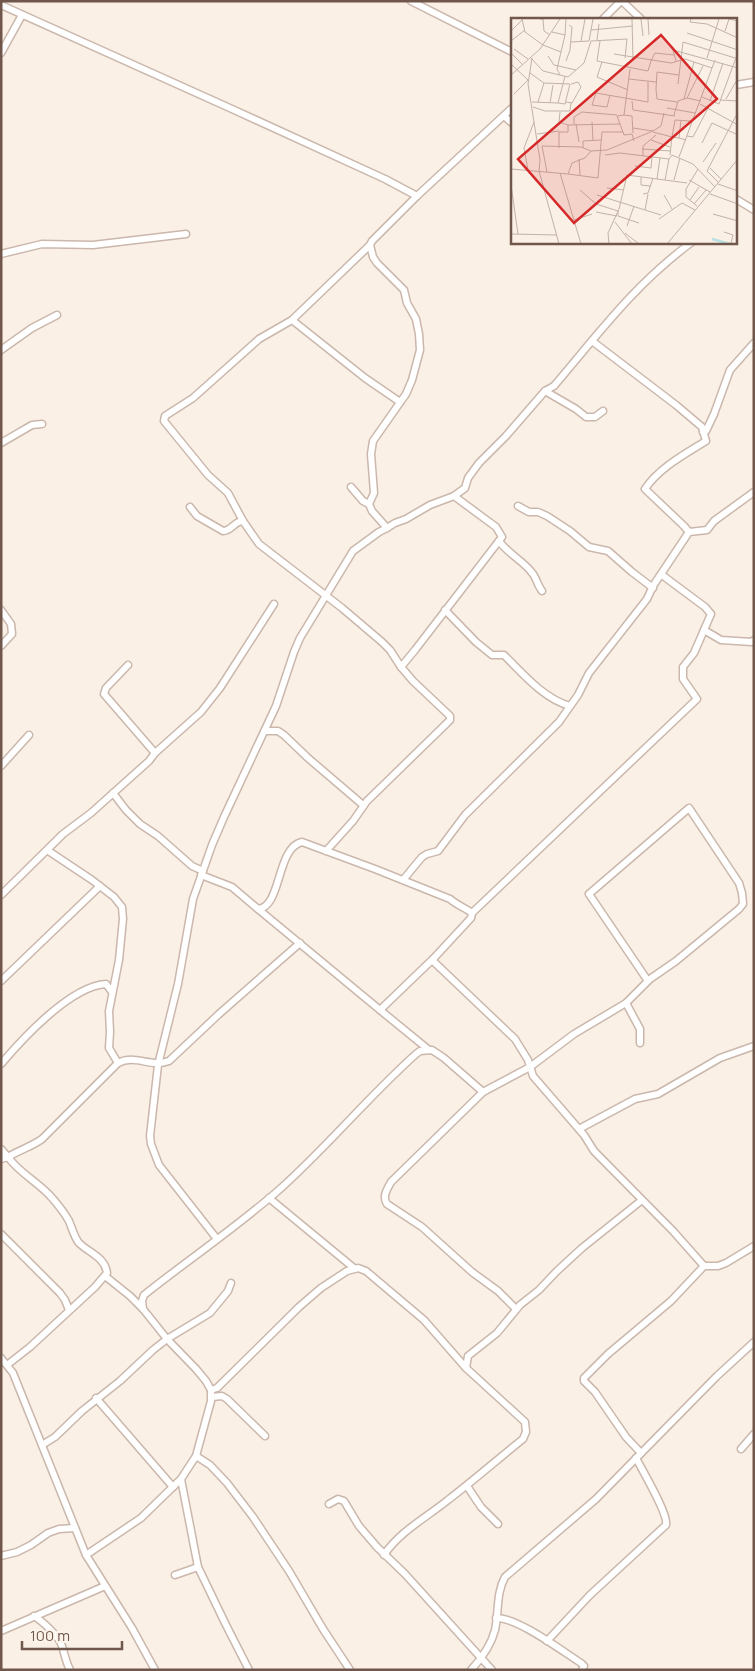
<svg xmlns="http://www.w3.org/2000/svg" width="755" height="1671" viewBox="0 0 755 1671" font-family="Manrope,sans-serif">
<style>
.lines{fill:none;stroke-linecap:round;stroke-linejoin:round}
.street-casing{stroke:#cbb7ac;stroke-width:9}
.street{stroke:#fff;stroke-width:6}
.inset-river{fill:none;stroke:#bbe0e2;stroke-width:2.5}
.inset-road{fill:none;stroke:#c3b2a8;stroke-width:1}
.view{fill:#d62828;fill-opacity:0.15;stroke:#d62828;stroke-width:2.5}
.inset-edge{fill:none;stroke:#71564c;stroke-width:2.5}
</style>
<rect width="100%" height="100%" fill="#faf0e5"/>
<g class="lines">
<defs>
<g id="street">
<path d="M411 1 512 52"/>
<path d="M622 1 641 19"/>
<path d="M1 5 232 109 385 179 417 196"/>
<path d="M603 19 621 1"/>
<path d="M1 53 22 15"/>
<path d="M736 85 754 82"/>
<path d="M504 116 512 123"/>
<path d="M736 199 754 210"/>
<path d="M1 254 42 244 93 245 186 234"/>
<path d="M292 320 365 378 400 402"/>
<path d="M592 341 676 405 702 427 706 441C685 454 659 468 645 489L684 526 689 532"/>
<path d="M1 350 32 328 57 315"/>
<path d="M545 391 576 409 586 417H595L603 411"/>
<path d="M703 432 706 431 714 414 730 370 754 343"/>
<path d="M1 443 32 425 42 424"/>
<path d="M351 487 363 501 369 504"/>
<path d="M518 506 529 512H538L547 516 570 531 589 547 608 551 632 572 653 588"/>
<path d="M190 507 197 516 223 531C232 531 234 521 243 521"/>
<path d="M387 528 395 523 406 519 430 505 454 496 465 488 468 478 479 463 506 436 545 391 554 386C599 333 635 284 692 242"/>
<path d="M499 541C508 554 524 561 533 574 536 578 538 586 542 591"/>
<path d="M1 610 11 624 12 634 1 646"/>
<path d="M445 610 476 642 492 655H504C522 673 544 699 570 706"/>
<path d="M704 630 721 640 752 642 754 640"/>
<path d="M128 665 106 688 104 694 155 753"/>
<path d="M401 667 415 650 502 537 496 527 454 496"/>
<path d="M265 731H278L284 735 308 758 363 805"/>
<path d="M1 766 29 735"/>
<path d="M113 793 126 810 140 824 158 836 192 866 203 871"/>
<path d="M47 850 92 880 114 897 122 907 123 919 119 960 109 1011 110 1032 109 1048 118 1063"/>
<path d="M326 851 353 821 367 801 445 725 450 720V716L413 681 401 667 390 650 382 642 342 608 259 544 243 521 228 493 208 475 164 421 165 416 193 398 259 339 292 320 370 245"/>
<path d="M201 875 232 887 258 909C282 907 276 848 302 842L375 869 450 899C457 905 465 908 472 913L471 918 434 958 433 961 515 1039 528 1060 533 1076 584 1135 594 1151 673 1231 704 1266"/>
<path d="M403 880 422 857 427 854 438 851 465 815 559 722 578 695 589 673 647 599 653 586 689 532 707 530 714 521 754 492"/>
<path d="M1 895 63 834 91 813 149 761 155 753 201 712 220 688 274 604"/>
<path d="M258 909 380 1010 434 958"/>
<path d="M472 913 697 699 683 679V667L694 653 711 614 705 607 662 575"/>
<path d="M1 981 100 886"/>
<path d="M626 1003 640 1029V1043"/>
<path d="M380 1010 429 1050"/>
<path d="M1 1064C23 1038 71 986 106 984L112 992"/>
<path d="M579 1129 635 1099 658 1094 720 1058 754 1046"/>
<path d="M1 1149 8 1157C19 1150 31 1147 42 1139L118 1063C135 1054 151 1068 169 1061L219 1014 300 943"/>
<path d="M1 1159 8 1157C20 1174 40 1183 53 1199 59 1206 65 1214 69 1221 72 1228 74 1237 79 1243 89 1253 105 1257 107 1273L95 1287 30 1347 7 1365"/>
<path d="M269 1198 355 1269"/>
<path d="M1 1234 60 1293 65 1300 69 1310"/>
<path d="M217 1239 159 1165 151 1144 150 1136 158 1065 178 984 193 899 212 845 224 817 276 706 294 652 300 638 353 551 379 532 387 528 372 511 369 504 374 493 371 454 373 441 406 394 412 380 420 350 419 334 416 319 407 303 404 290 377 263 373 257 370 245 372 241 417 196 512 108"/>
<path d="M105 1276 130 1296 143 1309"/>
<path d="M516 1309 498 1291 472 1272 422 1227 387 1204C382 1197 387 1189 391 1182L483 1092 530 1067 574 1034 626 1003 650 979 676 961 739 909 743 904 742 893 739 883 689 808 589 894 648 981"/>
<path d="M1 1358 13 1373 86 1555 132 1628 155 1670"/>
<path d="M466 1368 468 1356 497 1333 520 1305 539 1290 557 1271 582 1248 642 1200"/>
<path d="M211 1390 217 1388 299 1307 321 1288 347 1271 358 1268 366 1271 424 1320 466 1368 525 1422 526 1432 523 1439C498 1459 474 1480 448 1500 427 1517 399 1532 384 1555"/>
<path d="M212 1397 222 1396 227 1399 265 1436"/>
<path d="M96 1398 173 1487"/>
<path d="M42 1445 55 1437 82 1411 120 1381 153 1350 167 1339 210 1313 228 1291 231 1283"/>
<path d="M741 1449 754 1434"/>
<path d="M641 1453 626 1437 595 1392 584 1381V1378L608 1354 671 1301 704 1266H718L726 1263 754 1246"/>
<path d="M196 1456 210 1465 227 1483 253 1517 289 1571 323 1629 350 1670"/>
<path d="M181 1479 198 1567 226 1625 249 1670"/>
<path d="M467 1486 481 1507 498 1524"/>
<path d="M329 1504 338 1499 344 1501 359 1526 377 1547 405 1574 492 1670"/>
<path d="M86 1555 141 1518 181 1479 196 1456 211 1401V1390L206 1381 196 1369 167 1339 143 1309 142 1301 144 1295C189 1259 237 1227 280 1189 328 1146 368 1097 416 1054L420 1051 432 1050 444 1058 483 1092"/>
<path d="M1 1556 17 1552 31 1545 48 1533 59 1529 75 1528"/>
<path d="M175 1575 198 1567"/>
<path d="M34 1616C42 1621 59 1636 62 1646 65 1655 65 1660 70 1670"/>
<path d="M496 1618C517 1617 562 1651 581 1663L584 1666 582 1670"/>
<path d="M1 1631 105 1586"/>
<path d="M547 1641 590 1595 666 1525C669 1515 642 1470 636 1458"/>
<path d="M471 1670C482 1658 491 1646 495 1630 499 1612 496 1593 505 1577L596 1499 717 1376 754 1342"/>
</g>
</defs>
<use href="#street" class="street-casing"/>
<use href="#street" class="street"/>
</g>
<g transform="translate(511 18)">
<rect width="226" height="226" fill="#faf0e5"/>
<path class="inset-river" d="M201 221 219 226"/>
<path class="inset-road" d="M11 1 14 14 32 27M29 1H32L33 13 39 17M121 1 122 41M130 1 132 18M137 1 138 17M180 1 179 4 196 6 227 20M80 12 122 8M0 13 11 2M214 13 218 1 227 3M41 14 54 17 46 51 49 57M176 15 227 32M54 17 55 1M86 22 88 6M0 23 14 12M70 23 74 1M78 23 82 1M89 23 86 43 137 53 140 43M60 24 78 23M32 27 50 34M3 31 17 41M0 35 12 47M103 36 160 45 174 41 201 50M37 38 43 47 65 52M19 39 32 53 57 59 73 45 80 23 116 21 114 40M196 40 208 1M55 43 59 32 61 9 58 7M140 43 144 35 163 37M165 43 162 32 227 50M91 44 86 59 117 72M0 46 17 62 3 76M119 51 113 97 106 98 113 117 121 116 123 123M19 55 33 65 59 66 54 86 47 85M0 57 29 31 49 1M118 61 145 64M167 66 172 24 224 40M99 77 96 89 81 87 85 75 137 84V64M191 79 208 86 227 34M176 80 192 48M173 81 183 44M215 81 227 60M209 82 227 83M121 83 122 92 164 98M199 83 212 45M21 84 47 85 54 58M27 84 33 65M55 84 61 85 70 69 67 64 60 66M166 84 146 81 145 71 146 54 168 57M39 85 42 67M189 86 227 107M22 89 34 93H59L60 85M156 90 184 95M49 94 48 104 57 107 109 106M113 97 121 98 122 115M163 97 167 83 176 80 190 83M170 102 168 120 175 122M23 104 29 142 28 153M81 104 82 122M63 106V99L71 94 106 97M65 106 68 124M122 110 142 113M142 114 161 119 159 137M26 116 48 113M176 118 182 119 197 90M168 120 161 119 164 102 179 103M140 122 159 129M191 125 201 105 227 117M48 130V114H57V107M72 130V123L90 122M131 131 160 133M94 137 109 135 158 141 161 137 182 146 204 169M132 138V128L145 117M168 139 204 42M68 141 69 157M192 144 205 125M124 148 140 150 141 139M199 150 210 161M0 151 57 156 61 145 74 140 80 133 96 132 142 113 150 108 153 95M17 152 13 130 23 104 17 66 21 40M28 153 48 226M36 154 31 128 70 129 80 133M49 155 70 226M57 156 87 160 91 114H112M130 159V167L139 168M146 161 149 140M154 162 158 141M163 162 169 140M178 162 199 174M207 164 196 153 227 94M207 166 227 173M0 167 7 216M96 170 113 172M69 172 85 186 107 193V198L128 205M132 176 137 175 142 160M199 176 227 186M86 177 150 197M153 177 161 191M179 182 188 169M183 186 195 172M186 188 175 179V171L187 151M134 192 137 176M85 194 106 198M202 196 227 203M148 201 171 185 184 192M63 202 81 196M104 204 121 226M116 208 123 188M213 214 222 217 220 225M114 215 128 226M0 216 46 217M98 226 97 215 108 191 116 157 176 165M156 226 227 141"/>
<path class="view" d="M150 17 206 81 63 205 7 141Z"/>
<rect width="226" height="226" class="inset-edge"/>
</g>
<rect width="755" height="1671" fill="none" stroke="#71564c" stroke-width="5"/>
<path d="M22 1641v8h100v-8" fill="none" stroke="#71564c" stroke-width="2.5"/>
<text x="30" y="1641" font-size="15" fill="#71564c" stroke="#fdf4ea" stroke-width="4" paint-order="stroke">100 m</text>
</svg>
